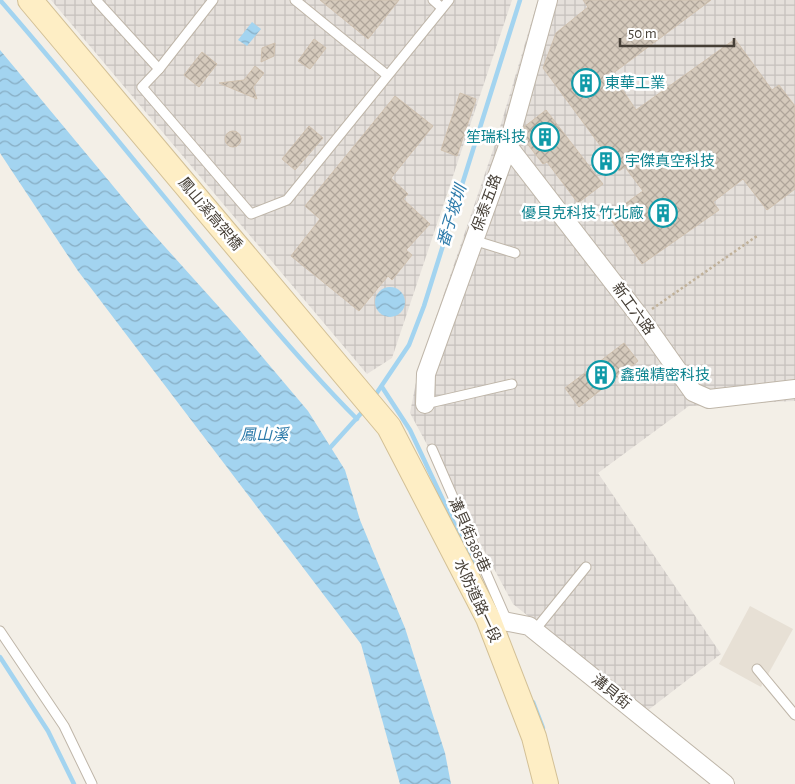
<svg xmlns="http://www.w3.org/2000/svg" width="795" height="784" viewBox="0 0 795 784" font-family="'Alegreya Sans','Noto Sans TC',sans-serif">
<style>
.residential{fill:#e7e0d5}
.industrial{fill:url(#industrial-grid)}
.water{fill:url(#water-waves)}
.lines{fill:none;stroke-linecap:round;stroke-linejoin:round}
.stream{stroke:#a3d4f0;stroke-width:4.5}
.building{fill:url(#building-cross-hatch);stroke:#d0c1af}
.lane-casing{stroke:#bfb6a9;stroke-width:11}
.street-casing{stroke:#bfb6a9;stroke-width:20}
.secondary-casing{stroke:#d3c096;stroke-width:26}
.path{stroke:#c0b19a;stroke-width:2.5;stroke-dasharray:2.5 2.5;stroke-linecap:butt}
.lane{stroke:#fff;stroke-width:9}
.street{stroke:#fff;stroke-width:18}
.secondary{stroke:#feeec5;stroke-width:24}
.labels{text-anchor:middle;dominant-baseline:central;stroke-width:5;stroke-linejoin:round;paint-order:stroke}
.culture-label{font-size:15px;fill:#0d838f;stroke:#fff;text-anchor:start}
.street-label{font-size:15px;fill:#463f36;stroke:#fff}
.water-label{font-size:16px;font-style:italic;fill:#2e7baa;stroke:#fff}
</style>
<defs>
<pattern id="industrial-grid" width="8" height="8" patternUnits="userSpaceOnUse" patternTransform="scale(1.25)"><rect width="8" height="8" fill="#e5e0db"/><path d="M0 4h8M4 0v8" fill="none" stroke="#c6c1bd"/></pattern>
<pattern id="water-waves" width="16" height="10" patternUnits="userSpaceOnUse" patternTransform="scale(1.25)"><rect width="16" height="10" fill="#a3d4f0"/><path d="M0 5q4-4 8 0t8 0" fill="none" stroke="#87adc3"/></pattern>
<pattern id="building-cross-hatch" width="8" height="8" patternUnits="userSpaceOnUse" patternTransform="scale(1.25)"><rect width="8" height="8" fill="#d5cabc"/><path d="M0 0l8 8M0 8l8-8" fill="none" stroke="#afa59a"/></pattern>
</defs>
<rect width="100%" height="100%" fill="#f3efe7"/>
<path class="residential" d="M750 606 793 629 761 687 719 664Z"/>
<g class="industrial">
<path d="M51 0H512L392 358 367 374Z"/>
<path d="M538 0H795V401L689 406 598 473 721 654 647 711 513 604 410 413 419 367 495 144Z"/>
</g>
<g class="water">
<path d="M252 22 261 29 247 46 238 40Z"/>
<path d="M0 50 148 228 237 327 308 411 345 470 360 520 405 628 445 753 451 784H400L361 644 78 271 0 153Z"/>
<circle cx="390" cy="302" r="15"/>
</g>
<g class="lines">
<g class="stream">
<path d="M0 0C80 92 155 187 233 280 273 328 313 375 357 419"/>
<path d="M382 387 410 430 475 568"/>
<path d="M374 397 409 345 424 306 520 0"/>
<path d="M328 450 365 409"/>
<path d="M0 657 48 731 74 784"/>
<path d="M533 702 543 728"/>
</g>
</g>
<g class="building">
<path d="M320 0H399L368 39Z"/>
<path d="M583 0H711L612 74 636 110 735 39 772 90 779 85 795 106V189L767 210 743 179 713 202 719 210 642 264 608 216 643 191 625 167 619 171 543 68 556 33 588 7Z"/>
<path d="M314 39 326 48 310 69 298 61Z"/>
<path d="M275 43 274 56 261 62 262 48Z"/>
<path d="M202 52 217 64 199 87 184 75Z"/>
<path d="M255 66 264 73 253 87 257 99 219 83 244 80Z"/>
<path d="M460 93 476 99 457 156 441 150Z"/>
<path d="M395 96 433 126 391 178 408 194 403 199 430 224 406 250 412 255 392 280 388 276 359 311 291 256 320 219 305 206Z"/>
<path d="M546 110 603 184 578 203 547 162 543 164 522 137 524 127Z"/>
<path d="M309 126 323 138 295 170 282 159Z"/>
<circle cx="233" cy="139" r="8"/>
<path d="M624 343 638 361 579 407 565 388Z"/>
</g>
<g class="lines">
<defs>
<g id="lane">
<path d="M96 0 159 69 142 87 251 214 287 200 449 0"/>
<path d="M295 0 387 75"/>
<path d="M433 0 442 8"/>
<path d="M159 69 213 0"/>
<path d="M473 240 515 253"/>
<path d="M425 404 512 384"/>
<path d="M432 449 507 621"/>
<path d="M535 630 586 567"/>
<path d="M0 631 64 726 92 784"/>
<path d="M757 669 795 715"/>
</g>
<g id="street">
<path d="M508 146 640 317 693 392 709 399 795 389"/>
<path d="M425 404 426 374 508 146 548 0"/>
<path d="M488 618 529 626 725 784"/>
</g>
<path id="secondary" d="M30 0 389 427 488 618 534 737 546 784"/>
</defs>
<use href="#lane" class="lane-casing"/>
<use href="#street" class="street-casing"/>
<use href="#secondary" class="secondary-casing"/>
<path class="path" d="M652 309 757 236"/>
<use href="#lane" class="lane"/>
<use href="#street" class="street"/>
<use href="#secondary" class="secondary"/>
</g>
<defs>
<symbol id="building-ring" viewBox="-11 -11 22 22"><circle r="9.5" fill="#fff" stroke="#0f9aa8" stroke-width="1.5"/><path d="M-4-6H4V6H1V3H-1V6H-4ZM-2.5-4.3h1.7v1.8h-1.7ZM.8-4.3h1.7v1.8H.8ZM-2.5-1h1.7V.8h-1.7ZM.8-1h1.7V.8H.8Z" fill="#0f9aa8"/></symbol>
</defs>
<g fill-rule="evenodd">
<use href="#building-ring" x="570" y="67" width="32" height="32"/>
<use href="#building-ring" x="529" y="121" width="32" height="32"/>
<use href="#building-ring" x="590" y="145" width="32" height="32"/>
<use href="#building-ring" x="647" y="197" width="32" height="32"/>
<use href="#building-ring" x="585" y="359" width="32" height="32"/>
</g>
<g class="labels">
<g class="culture-label">
<text x="605" y="83">東華工業</text>
<text x="526" y="137" text-anchor="end">笙瑞科技</text>
<text x="625" y="161">宇傑真空科技</text>
<text x="644" y="213" text-anchor="end">優貝克科技 竹北廠</text>
<text x="620" y="375">鑫強精密科技</text>
</g>
<g class="street-label">
<text transform="translate(487 203) rotate(-70)">保泰五路</text>
<text transform="translate(210 214) rotate(50)">鳳山溪高架橋</text>
<text transform="translate(633 309) rotate(54)">新工六路</text>
<text transform="translate(469 535) rotate(66)">溝貝街388巷</text>
<text transform="translate(477 601) rotate(65)">水防道路一段</text>
<text transform="translate(611 692) rotate(39)">溝貝街</text>
</g>
<g class="water-label">
<text transform="translate(452 216) rotate(-73)">番子坡圳</text>
<text x="264" y="435">鳳山溪</text>
</g>
</g>
<path d="M620 38v8h114v-8" fill="none" stroke="#463f36" stroke-width="2.5"/>
<text x="628" y="38" font-size="15" fill="#463f36" stroke="#ffffff" stroke-width="4" paint-order="stroke">50 m</text>
</svg>
